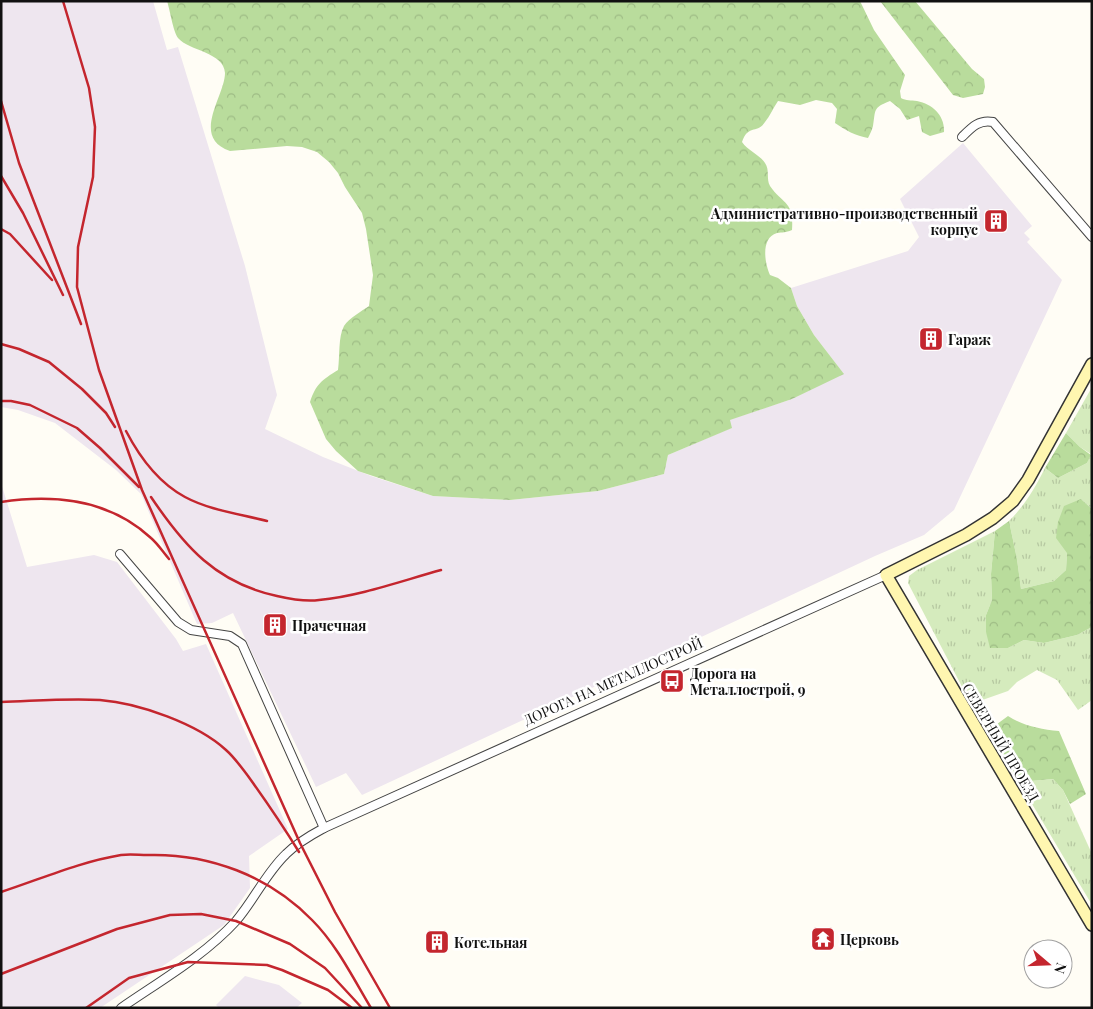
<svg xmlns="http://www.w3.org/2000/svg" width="1093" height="1009" viewBox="0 0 1093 1009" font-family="'Playfair Display',serif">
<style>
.industrial{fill:#eee6ef}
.grass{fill:url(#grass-tufts)}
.forest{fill:url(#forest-crowns)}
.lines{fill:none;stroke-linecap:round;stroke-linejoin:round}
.street-casing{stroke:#444;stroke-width:10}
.secondary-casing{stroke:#333;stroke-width:14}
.street{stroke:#fff;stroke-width:8}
.secondary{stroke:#fff6b0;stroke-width:11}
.rail{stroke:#c4262e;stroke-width:2.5}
.labels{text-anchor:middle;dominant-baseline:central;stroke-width:5;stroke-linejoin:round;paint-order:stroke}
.poi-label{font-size:14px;font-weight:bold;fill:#111;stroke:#fff;text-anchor:start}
.street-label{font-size:14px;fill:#111;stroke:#fff}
</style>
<defs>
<pattern id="grass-tufts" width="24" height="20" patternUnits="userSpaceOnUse" patternTransform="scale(1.25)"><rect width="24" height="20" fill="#d5ebbd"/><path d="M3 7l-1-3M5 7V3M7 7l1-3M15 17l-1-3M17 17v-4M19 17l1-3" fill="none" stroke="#b6c8a1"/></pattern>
<pattern id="forest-crowns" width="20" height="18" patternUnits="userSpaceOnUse" patternTransform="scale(1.25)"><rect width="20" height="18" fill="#b9dc9c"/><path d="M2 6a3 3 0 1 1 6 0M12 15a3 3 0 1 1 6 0" fill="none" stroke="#9ebc85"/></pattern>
</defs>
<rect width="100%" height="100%" fill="#fffdf5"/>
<g class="industrial">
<path d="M1 1H153L167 50 178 47 245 266 277 395 265 429 323 457 371 476 433 496 510 500 598 491 664 474 668 455 731 428 729 420 792 399 843 373 814 335 797 306 791 288 908 251 919 237 900 199 963 143 1032 226 1024 233 1030 239 1027 242 1062 280 954 510 924 535 875 556 362 795 346 773 316 787 233 613 212 623 197 624 141 494 116 470 55 423 18 410 1 407Z"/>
<path d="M1 483 27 567 94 555 117 562 176 639 183 651 206 644 288 829 249 856 250 888 224 925 100 1008H1Z"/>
<path d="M245 976 279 985 302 1003 296 1008H219L216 1005Z"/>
</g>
<g class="grass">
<path d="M1092 387V509L1081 499 1067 553 1066 570 1054 581 1021 589 1017 559 1009 521C1025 505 1035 488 1045 468L1058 478 1087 463 1091 454 1080 447 1066 433Z"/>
<path d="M995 531 991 574 992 600 986 615V632L1008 648 1024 640 1044 643 1077 635 1092 627V700L1078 710 1057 680 1037 670 1017 682 1008 691 971 704 908 583 909 576 917 570Z"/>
<path d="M1053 779 1063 790 1092 854V905L1022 787 1031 781Z"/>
</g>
<g class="forest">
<path d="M167 1H860L874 30 905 75 900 91 901 98C906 101 911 100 917 101 933 104 945 116 944 132L930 136 922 132 919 116 907 120 900 109 890 101C872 108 876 110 873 126 872 130 870 134 868 138 856 136 845 130 835 123L837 109 832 103 816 100 800 105 778 101C773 108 770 116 765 122 757 134 748 124 742 142 748 151 759 154 765 163 770 170 766 179 770 186 783 205 794 200 792 230 785 233 783 232 777 233 760 238 765 264 770 275L778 278 791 288 797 306 814 335 844 374 792 399 730 420 732 428 668 455 664 474 598 491 510 500 433 496 358 471 336 451 326 439 310 402C316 384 322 380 338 370 340 356 338 337 344 326 349 318 362 311 369 306L373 275 366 229 362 213 345 187 338 173 329 162 317 152 302 147 287 146 230 151C190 137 225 96 225 73 224 52 189 51 178 38 173 31 170 10 167 1Z"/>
<path d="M880 1H915L972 69 984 79 985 87 983 94 963 98 953 95Z"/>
<path d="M1066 433 1080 447 1091 455 1087 463 1058 478 1045 468Z"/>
<path d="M1081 499 1092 509V627L1077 635 1044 643 1024 640 1008 648H990L986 632V615L992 600 991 574 995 531 1009 521 1017 559 1021 589 1054 581 1066 570 1067 553 1056 538 1058 522 1064 506Z"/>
<path d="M1008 716C1024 726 1040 729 1059 731L1086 794 1070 804 1063 790 1053 779 1031 781 1022 787 989 730Z"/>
</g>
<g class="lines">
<defs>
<g id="street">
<path d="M962 137C971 128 979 119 993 122L1092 237"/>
<path d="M120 554 178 622 191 630 230 636 242 644 324 828"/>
<path d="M121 1008C160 981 204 956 236 921 254 900 266 873 286 854 297 843 311 835 324 828L886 575"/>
</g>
<path id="secondary" d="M1092 364 1028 480 1013 501 993 518 966 535 886 575 1092 925"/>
</defs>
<use href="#street" class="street-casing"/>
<use href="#secondary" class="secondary-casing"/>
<use href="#street" class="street"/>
<use href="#secondary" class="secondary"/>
<g class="rail">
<path d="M63 1 89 88 95 127 93 177 78 247 77 287 99 370 142 490 300 843 335 912 390 1008"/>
<path d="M1 101 19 163 81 324"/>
<path d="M1 176 23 213 63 295"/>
<path d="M1 229 10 234 52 280"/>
<path d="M1 344 19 349 49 362 82 389 106 413 115 427"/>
<path d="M1 401H11L30 405 77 428 100 448 139 487"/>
<path d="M126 431C139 456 159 483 185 497 209 510 240 514 267 521"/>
<path d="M151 497C184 546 216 583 277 596 290 599 305 602 319 600 360 596 401 581 441 570"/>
<path d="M1 502C55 494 109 499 151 538 158 544 163 552 169 559"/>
<path d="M1 702C34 701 68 698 100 700 139 703 198 724 226 750 235 758 241 767 248 776 266 801 283 826 299 852"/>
<path d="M1 892C41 879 79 862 121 855 130 854 139 855 147 855 209 853 269 876 312 920 337 945 353 978 371 1008"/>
<path d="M1 974 117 929 170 915 201 914 236 921 290 944 325 968 362 1008"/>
<path d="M86 1008 129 978 188 962 267 965 282 970 328 990 352 1008"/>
</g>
</g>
<defs>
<symbol id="building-square" viewBox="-11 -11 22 22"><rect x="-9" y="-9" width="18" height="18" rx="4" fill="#c4262e" stroke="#fff"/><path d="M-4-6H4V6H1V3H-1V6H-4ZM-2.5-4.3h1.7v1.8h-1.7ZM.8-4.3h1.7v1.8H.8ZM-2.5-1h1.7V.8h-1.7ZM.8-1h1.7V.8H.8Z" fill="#fff"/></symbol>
<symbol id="bus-square" viewBox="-11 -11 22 22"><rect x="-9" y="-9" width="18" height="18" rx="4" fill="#c4262e" stroke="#fff"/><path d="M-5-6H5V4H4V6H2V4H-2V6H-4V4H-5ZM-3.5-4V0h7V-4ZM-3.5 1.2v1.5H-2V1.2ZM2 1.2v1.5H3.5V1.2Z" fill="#fff"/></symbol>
<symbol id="temple-square" viewBox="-11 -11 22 22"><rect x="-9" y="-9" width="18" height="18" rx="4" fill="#c4262e" stroke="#fff"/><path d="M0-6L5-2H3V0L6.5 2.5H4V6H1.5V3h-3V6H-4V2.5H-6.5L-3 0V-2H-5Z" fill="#fff"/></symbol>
</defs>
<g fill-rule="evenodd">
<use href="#building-square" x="982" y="207" width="28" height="28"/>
<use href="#building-square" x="917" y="325" width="28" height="28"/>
<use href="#building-square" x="261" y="611" width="28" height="28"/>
<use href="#bus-square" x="658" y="667" width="28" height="28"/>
<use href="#temple-square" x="809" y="925" width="28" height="28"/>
<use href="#building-square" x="423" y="928" width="28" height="28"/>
</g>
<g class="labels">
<g class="poi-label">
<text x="978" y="213" text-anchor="end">Административно-производственный<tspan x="978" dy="16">корпус</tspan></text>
<text x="948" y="339">Гараж</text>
<text x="292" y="625">Прачечная</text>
<text x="690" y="673">Дорога на<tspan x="690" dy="16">Металлострой, 9</tspan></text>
<text x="840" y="939">Церковь</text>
<text x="454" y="942">Котельная</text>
</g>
<g class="street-label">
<text transform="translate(613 681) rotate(-24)">ДОРОГА НА МЕТАЛЛОСТРОЙ</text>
<text transform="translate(1001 742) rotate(59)">СЕВЕРНЫЙ ПРОЕЗД</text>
</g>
</g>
<rect width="1093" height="1009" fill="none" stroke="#111111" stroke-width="5"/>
<g transform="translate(1048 964) rotate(109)"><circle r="24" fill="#ffffff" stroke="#a0a0a0"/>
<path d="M0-4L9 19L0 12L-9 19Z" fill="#c4262e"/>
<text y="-8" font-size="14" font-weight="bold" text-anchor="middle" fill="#111111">N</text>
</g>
</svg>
